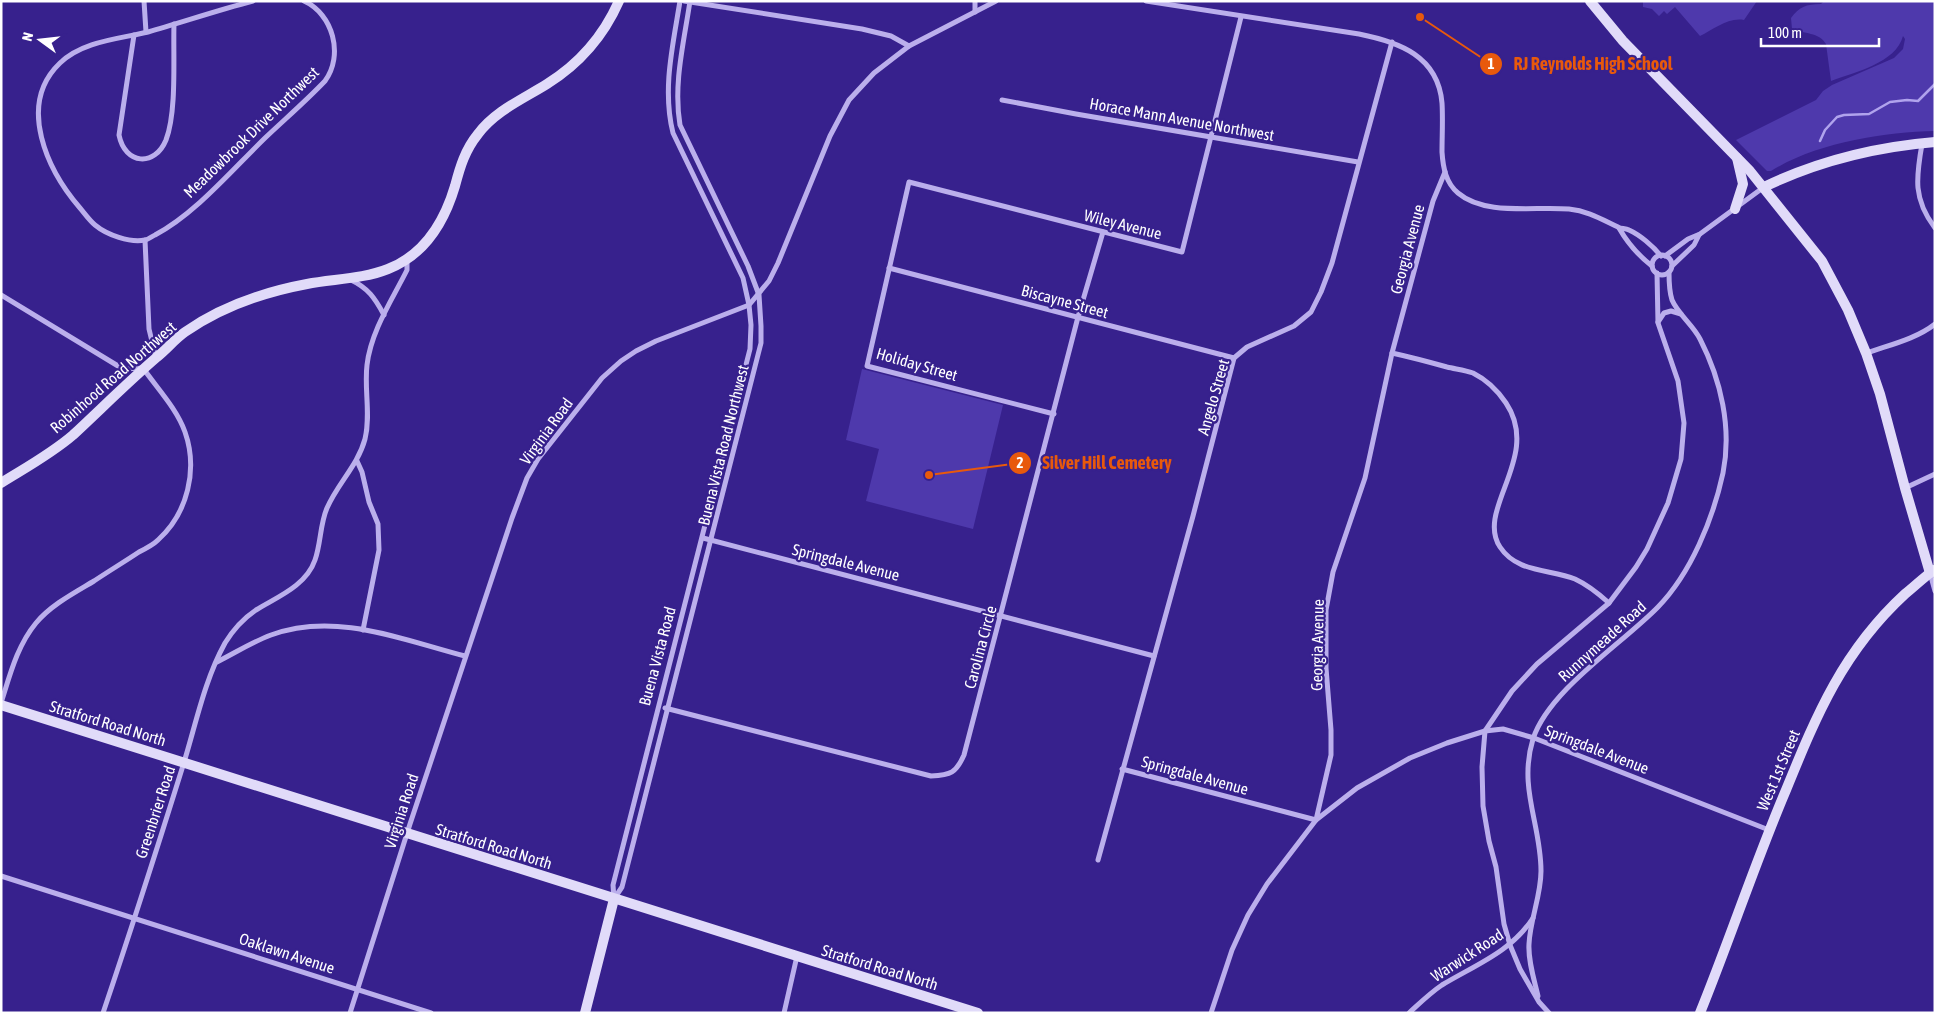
<svg xmlns="http://www.w3.org/2000/svg" width="1936" height="1014" viewBox="0 0 1936 1014" font-family="'Asap Condensed',sans-serif">
<style>
.green{fill:#4e39ac}
.lines{fill:none;stroke-linecap:round;stroke-linejoin:round}
.stream{stroke:#b0a3ed;stroke-width:2.5}
.street{stroke:#bbafec;stroke-width:5}
.secondary{stroke:#e1dbf9;stroke-width:10}
.labels{text-anchor:middle;dominant-baseline:central;stroke-width:4.5;stroke-linejoin:round;paint-order:stroke}
.street-label{font-size:16px;fill:#fff;stroke:#37218d}
.leader{fill:none;stroke:#e8590c;stroke-width:2}
.callout-dot{fill:#e8590c;stroke:#37218d;stroke-width:2}
.mark-label{font-size:15px;text-anchor:middle;font-weight:bold;fill:#fff}
.callout-label{font-size:18px;text-anchor:middle;font-weight:bold;fill:#e8590c;stroke:#37218d;stroke-width:4.5;stroke-linejoin:round;paint-order:stroke}
</style>
<rect width="100%" height="100%" fill="#37218d"/>
<g class="green">
<path d="M1643 1H1757L1744 20C1728 17 1713 30 1700 36L1675 7 1667 14 1664 11 1659 16 1652 9 1643 7Z"/>
<path d="M1824 1H1935V131C1883 132 1816 143 1771 171H1767L1736 140 1816 100 1823 91 1832 85 1894 58 1903 49 1905 39 1903 36C1896 63 1855 72 1831 81L1826 44C1819 32 1804 34 1792 29L1791 18C1799 7 1806 4 1821 4Z"/>
<path d="M862 369 1003 405 973 529 866 501 879 449 846 440Z"/>
</g>
<g class="lines">
<path class="stream" d="M1820 141 1825 130 1837 117 1844 115 1869 114 1890 102 1907 100 1918 101 1935 84"/>
<g class="street">
<path d="M144 1 146 32"/>
<path d="M253 1C218 10 183 22 148 32 119 39 83 41 60 63 16 105 48 171 80 208 85 214 90 221 95 225 107 235 130 243 145 240 148 240 152 236 155 235 195 214 232 170 265 138 285 119 306 101 325 81 344 55 333 14 304 1"/>
<path d="M684 1 862 29 891 36 909 46 996 1"/>
<path d="M975 1V12"/>
<path d="M1146 1 1359 34C1399 42 1438 56 1442 103 1443 119 1442 136 1442 152 1443 168 1446 183 1458 193 1485 216 1535 206 1569 209 1588 211 1601 219 1618 227 1621 229 1625 228 1629 230 1640 235 1653 246 1661 256"/>
<path d="M134 35 119 135C125 165 155 167 166 140 177 111 173 56 174 24"/>
<path d="M1002 100 1076 114 1358 162"/>
<path d="M1922 144C1916 178 1913 199 1935 228"/>
<path d="M1619 228C1627 242 1639 256 1652 266"/>
<path d="M145 240 149 329 156 358"/>
<circle cx="1662" cy="265" r="10"/>
<path d="M1665 256 1688 239 1700 234 1764 187"/>
<path d="M1672 266 1694 245 1699 235"/>
<path d="M889 268 1234 358"/>
<path d="M351 280C368 288 375 298 384 315"/>
<path d="M1 295 123 369 143 368C157 388 177 409 185 432 198 469 188 513 158 540 153 545 145 549 139 552 124 562 109 571 94 581 74 593 51 605 36 623 17 646 10 675 1 703"/>
<path d="M1658 322 1664 313 1671 311 1681 314"/>
<path d="M1392 353C1410 357 1429 362 1447 367 1455 369 1465 370 1473 373 1487 380 1498 391 1506 403 1542 457 1475 509 1500 547 1517 573 1550 569 1575 579 1588 585 1599 594 1609 603"/>
<path d="M1867 353C1889 345 1916 339 1935 324"/>
<path d="M1054 414 867 366 909 182 1182 252 1241 17"/>
<path d="M357 461 362 472 369 502 378 524 379 550 363 630"/>
<path d="M1905 488 1935 474"/>
<path d="M703 538 1154 656"/>
<path d="M1930 573 1935 591"/>
<path d="M217 662C235 653 252 642 271 635 335 611 403 640 465 656"/>
<path d="M665 708 931 776C951 775 956 773 964 755L1078 317 1103 232"/>
<path d="M1122 769 1316 820 1357 788 1410 758 1447 743 1485 731 1503 729 1534 738 1769 830"/>
<path d="M1098 860 1193 516 1234 358 1247 347 1294 326 1311 312 1321 292 1332 263 1392 42"/>
<path d="M1 876 431 1013"/>
<path d="M614 899 622 887 761 343V326L759 295 748 266 680 125C673 84 684 42 690 1"/>
<path d="M614 899 613 885 750 349 751 325 749 305 743 278 673 133C662 89 673 45 680 1"/>
<path d="M1538 996C1534 979 1528 961 1529 944 1530 920 1541 896 1541 871 1541 824 1518 788 1533 739 1549 690 1622 644 1658 607 1691 573 1713 519 1723 473 1732 428 1721 380 1700 339 1693 325 1678 314 1672 300 1669 291 1669 281 1669 272"/>
<path d="M103 1013C130 933 156 852 181 772 195 729 203 683 225 643 233 630 244 618 256 610 277 597 306 586 315 560 321 543 320 524 327 508 338 483 358 465 365 439 371 415 364 389 367 365 371 331 392 300 407 270V260"/>
<path d="M350 1013 410 824 512 518 527 478 538 459 602 378 621 361 636 351 656 341 749 305 769 281 778 263 830 136 849 100 874 73 909 46"/>
<path d="M784 1013 797 956"/>
<path d="M1211 1013 1232 950 1248 915 1267 884 1316 820 1331 755V730L1326 668V610L1333 572 1365 478 1392 353 1433 201 1445 172"/>
<path d="M1409 1013C1420 1003 1430 993 1442 985 1475 965 1511 952 1533 918"/>
<path d="M1549 1013 1539 1002 1520 969 1510 945 1504 924 1496 867 1489 841 1483 806 1482 767 1485 731 1512 691 1537 664 1609 603 1636 567 1647 549 1668 503 1681 459 1684 423 1678 381 1658 323 1657 273"/>
</g>
<g class="secondary">
<path d="M1590 1 1623 41 1750 171 1822 261 1848 310 1866 353 1880 394 1905 488 1930 573"/>
<path d="M1764 187C1818 161 1875 147 1935 142"/>
<path d="M1735 209 1743 184 1737 158"/>
<path d="M1 483C25 468 51 454 73 435 101 409 128 382 157 357 167 349 175 339 185 332 221 307 264 292 307 284 333 279 363 279 388 269 424 255 444 223 455 186 460 167 465 150 478 134 495 111 523 99 547 84 579 64 604 35 619 1"/>
<path d="M1 705 978 1013"/>
<path d="M585 1013 614 899"/>
<path d="M1700 1013C1730 939 1755 863 1786 790 1817 714 1843 651 1905 594 1915 586 1924 577 1934 570"/>
</g>
</g>
<g class="labels">
<g class="street-label">
<text transform="translate(1182 119) rotate(10)">Horace Mann Avenue Northwest</text>
<text transform="translate(251 132) rotate(-44)">Meadowbrook Drive Northwest</text>
<text transform="translate(1123 224) rotate(14)">Wiley Avenue</text>
<text transform="translate(1407 249) rotate(-75)">Georgia Avenue</text>
<text transform="translate(1065 301) rotate(15)">Biscayne Street</text>
<text transform="translate(917 364) rotate(16)">Holiday Street</text>
<text transform="translate(113 377) rotate(-41)">Robinhood Road Northwest</text>
<text transform="translate(1213 397) rotate(-74)">Angelo Street</text>
<text transform="translate(546 431) rotate(-54)">Virginia Road</text>
<text transform="translate(723 445) rotate(-76)">Buena Vista Road Northwest</text>
<text transform="translate(846 562) rotate(14)">Springdale Avenue</text>
<text transform="translate(1602 641) rotate(-42)">Runnymeade Road</text>
<text transform="translate(1317 645) rotate(-89)">Georgia Avenue</text>
<text transform="translate(980 647) rotate(-75)">Carolina Circle</text>
<text transform="translate(657 656) rotate(-75)">Buena Vista Road</text>
<text transform="translate(108 723) rotate(17)">Stratford Road North</text>
<text transform="translate(1597 749) rotate(21)">Springdale Avenue</text>
<text transform="translate(1778 770) rotate(-67)">West 1st Street</text>
<text transform="translate(1195 775) rotate(15)">Springdale Avenue</text>
<text transform="translate(401 811) rotate(-72)">Virginia Road</text>
<text transform="translate(155 812) rotate(-72)">Greenbrier Road</text>
<text transform="translate(494 846) rotate(17)">Stratford Road North</text>
<text transform="translate(287 953) rotate(18)">Oaklawn Avenue</text>
<text transform="translate(1467 955) rotate(-33)">Warwick Road</text>
<text transform="translate(880 967) rotate(17)">Stratford Road North</text>
</g>
</g>
<path class="leader" d="M1420 17L1491 64M929 475L1020 463"/>
<g class="callout-dot">
<circle cx="1420" cy="17" r="5"/>
<circle cx="929" cy="475" r="5"/>
<circle cx="1491" cy="64" r="12"/>
<circle cx="1020" cy="463" r="12"/>
</g>
<g class="mark-label">
<text x="1491" y="69">1</text>
<text x="1020" y="468">2</text>
</g>
<g class="callout-label">
<text x="1593" y="70">RJ Reynolds High School</text>
<text x="1107" y="469">Silver Hill Cemetery</text>
</g>
<rect width="1936" height="1014" fill="none" stroke="#ffffff" stroke-width="5"/>
<g transform="translate(40 40) rotate(285)" stroke="#37218d" stroke-width="4" paint-order="stroke">
<path d="M0-4L9 19L0 12L-9 19Z" fill="#ffffff"/>
<text y="-8" font-size="14" font-weight="bold" text-anchor="middle" fill="#ffffff">N</text>
</g>
<path d="M1761 38v8h118v-8" fill="none" stroke="#ffffff" stroke-width="2.5"/>
<text x="1768" y="38" font-size="15" fill="#ffffff" stroke="#37218d" stroke-width="4" paint-order="stroke">100 m</text>
</svg>
